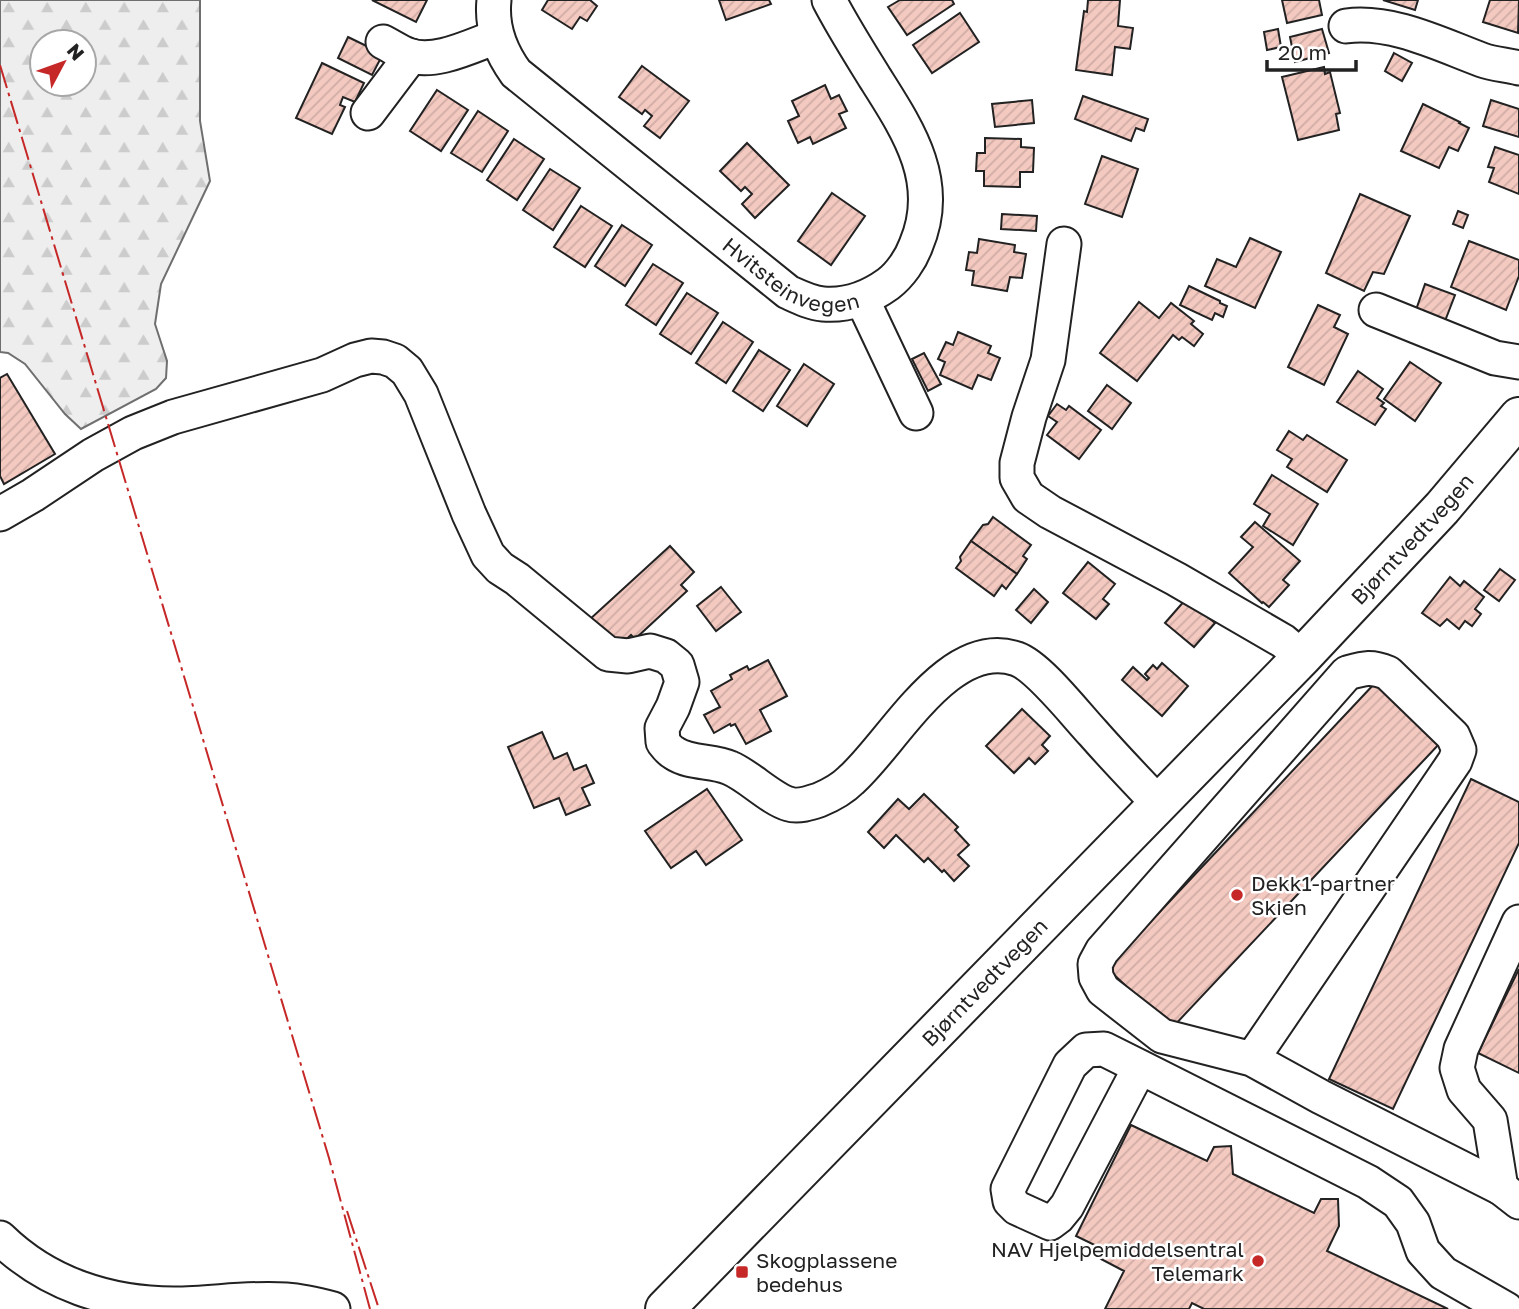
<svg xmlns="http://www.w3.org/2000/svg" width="1519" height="1309" viewBox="0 0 1519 1309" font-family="'Golos Text',sans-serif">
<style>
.forest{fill:url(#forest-firs);stroke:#6f6f6f;stroke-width:2;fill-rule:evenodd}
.building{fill:url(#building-hatch);stroke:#222;stroke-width:2}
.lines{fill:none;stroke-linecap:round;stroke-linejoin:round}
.minor-casing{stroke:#222;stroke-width:37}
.major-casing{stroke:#222;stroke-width:42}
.minor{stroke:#fff;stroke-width:33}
.major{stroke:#fff;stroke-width:38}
.power{stroke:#c62828;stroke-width:2;stroke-dasharray:24 5 3.5 5;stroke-linecap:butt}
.poi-dot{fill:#c62828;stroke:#fff;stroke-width:2.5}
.labels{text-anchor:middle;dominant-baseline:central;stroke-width:5;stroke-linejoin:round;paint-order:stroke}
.street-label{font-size:21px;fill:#222;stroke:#fff}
.poi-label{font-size:21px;fill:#222;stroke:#fff;text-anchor:start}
</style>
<defs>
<pattern id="forest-firs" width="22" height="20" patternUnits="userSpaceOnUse" patternTransform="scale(1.75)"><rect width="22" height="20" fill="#eee"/><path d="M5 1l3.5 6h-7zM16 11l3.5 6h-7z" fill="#ccc"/></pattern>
<pattern id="building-hatch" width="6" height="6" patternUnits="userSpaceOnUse" patternTransform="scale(1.75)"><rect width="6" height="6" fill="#f3c9c0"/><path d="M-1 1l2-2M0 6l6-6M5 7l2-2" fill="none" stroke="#d0aca5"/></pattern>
</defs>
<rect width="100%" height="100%" fill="#fff"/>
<path class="forest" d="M0 0H200V121L210 181 161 284 155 324 167 361 166 378 156 389 81 429 65 414 25 364 8 353 0 352ZM42 42H84V84H42Z"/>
<g class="building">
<path d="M372 0H427L416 22Z"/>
<path d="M548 0H590L597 6 587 21 580 17 572 29 542 10Z"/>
<path d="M719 0H769L771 4 726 20Z"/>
<path d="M900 0H952L954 4 907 35 888 7Z"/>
<path d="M1088 0H1120L1118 26 1133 28 1130 49 1115 47 1112 75 1076 70 1084 11 1087 12Z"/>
<path d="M1282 0H1319L1322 15 1287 23Z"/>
<path d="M1383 0H1418L1415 10Z"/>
<path d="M1490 0H1519L1518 33 1483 22Z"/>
<path d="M960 13 979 42 932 73 913 45Z"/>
<path d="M1278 29 1281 47 1267 50 1264 32Z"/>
<path d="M1322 29 1329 53 1295 62 1290 37Z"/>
<path d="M348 37 383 54 372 75 338 58Z"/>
<path d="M1394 53 1412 63 1402 81 1385 71Z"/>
<path d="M322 63 364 83 355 102 343 97 340 105 345 107 332 134 296 118Z"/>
<path d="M642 66 689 101 660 138 644 126 652 116 645 110 642 114 619 97Z"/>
<path d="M1324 67 1325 74 1330 72 1340 113 1336 114 1339 130 1298 140 1282 77Z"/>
<path d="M825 85 831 99 839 95 847 111 839 114 846 128 813 144 810 137 798 143 788 121 799 116 792 101Z"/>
<path d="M437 90 468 110 441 151 410 131Z"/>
<path d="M1083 96 1148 119 1144 131 1136 128 1131 141 1075 119Z"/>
<path d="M1032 100 1034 123 995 127 992 104Z"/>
<path d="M1491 100 1519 109V137L1483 126Z"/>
<path d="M1423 104 1460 122 1459 123 1469 128 1458 151 1449 147 1439 168 1401 151Z"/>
<path d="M478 111 508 131 482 172 451 153Z"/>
<path d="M985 138 1021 139V147L1034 148 1033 172H1020V187L984 186V171H976L977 153H985Z"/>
<path d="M514 139 544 159 517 200 487 180Z"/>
<path d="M747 143 789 185 755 218 742 204 752 194 745 187 741 191 720 171Z"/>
<path d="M1495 147 1519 155V194L1489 182 1494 168 1488 167Z"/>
<path d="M1102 156 1138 169 1122 217 1085 204Z"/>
<path d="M550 169 580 188 553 230 523 210Z"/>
<path d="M832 193 865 216 831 265 798 241Z"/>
<path d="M1360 194 1410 216 1384 274 1373 272 1364 291 1326 273Z"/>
<path d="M581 206 612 226 585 267 554 247Z"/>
<path d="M1458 211 1468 215 1463 228 1453 224Z"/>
<path d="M1002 214 1037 216 1036 231 1001 229Z"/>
<path d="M622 225 652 245 625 286 595 266Z"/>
<path d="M1250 238 1281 252 1255 308 1205 286 1217 259 1236 267Z"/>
<path d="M979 239 1015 245 1014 252 1026 254 1022 278 1010 277 1007 291 972 285 974 271 966 270 969 252 977 253Z"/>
<path d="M1469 241 1519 260V276L1506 310 1451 287Z"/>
<path d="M653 264 683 283 656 325 626 305Z"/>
<path d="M1425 284 1455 295 1445 321 1416 310Z"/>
<path d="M1189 286 1220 301V303L1227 306 1223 317 1215 313 1212 320 1180 305Z"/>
<path d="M687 293 718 313 691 354 660 334Z"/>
<path d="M1139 302 1159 318 1171 303 1194 321 1191 324 1203 334 1194 346 1182 337 1179 340 1173 335 1137 381 1100 353Z"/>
<path d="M1318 305 1340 315 1334 327 1348 334 1324 385 1288 367Z"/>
<path d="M723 322 753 342 726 383 696 363Z"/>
<path d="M958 332 991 346 988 353 1000 358 991 380 978 375 972 389 940 375 945 362 938 359 946 342 953 345Z"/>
<path d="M759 350 790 370 763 411 733 391Z"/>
<path d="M924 353 941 384 928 391 912 359Z"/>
<path d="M1410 362 1441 383 1415 421 1384 399Z"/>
<path d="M804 364 834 384 807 426 777 406Z"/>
<path d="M1358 371 1383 389 1377 398 1384 403 1381 406 1386 409 1375 425 1337 402Z"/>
<path d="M7 374 55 454 4 484 0 476V378Z"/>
<path d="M1107 385 1131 403 1112 429 1088 411Z"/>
<path d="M1057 404 1066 410 1069 406 1101 430 1079 459 1047 435 1057 422 1048 416Z"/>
<path d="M1289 431 1303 440 1307 435 1347 460 1327 492 1287 467 1292 459 1277 450Z"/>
<path d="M1272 475 1318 504 1293 545 1263 526 1270 514 1254 504Z"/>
<path d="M993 517 1031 545 1023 556 1027 559 1017 574 971 541 983 525 988 524Z"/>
<path d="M1255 522 1300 561 1283 580 1289 585 1269 607 1263 602 1262 603 1229 573 1253 547 1241 537Z"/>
<path d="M971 541 1017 574 1006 589 1002 585 994 596 956 568 961 561 960 557Z"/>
<path d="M670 546 694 572 681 585 687 591 635 639 631 635 616 649 589 620Z"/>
<path d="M1088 562 1115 584 1103 599 1109 604 1096 619 1063 593Z"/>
<path d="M1500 569 1515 580 1499 601 1484 590Z"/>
<path d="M1450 577 1460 586 1464 581 1484 597 1475 609 1481 614 1472 626 1465 621 1459 629 1447 619 1440 626 1422 613Z"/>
<path d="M721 587 741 612 716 631 697 606Z"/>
<path d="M1034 589 1048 602 1031 623 1016 610Z"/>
<path d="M1186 599 1215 623 1194 647 1165 623Z"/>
<path d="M768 660 787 696 760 710 771 731 746 744 735 724 731 726 730 724 714 733 704 715 720 707 711 691 732 679 730 675 747 666 749 670Z"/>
<path d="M1162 663 1188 686 1162 716 1122 680 1133 667 1147 680 1149 678 1145 674 1153 665 1157 669Z"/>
<path d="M1376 682 1441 742 1171 1029 1107 968Z"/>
<path d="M1022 709 1050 736 1042 745 1048 751 1035 764 1029 758 1014 773 986 746Z"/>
<path d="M542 732 554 759 567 753 574 770 586 765 594 783 582 788 590 805 566 815 559 798 534 808 508 747Z"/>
<path d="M1471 779 1519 802V843L1393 1109 1329 1079Z"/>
<path d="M707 789 742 840 706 865 696 851 671 868 645 831Z"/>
<path d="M924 794 958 827 955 830 969 845 958 855 969 866 954 881 944 870 942 872 928 858 924 862 896 835 884 848 868 832 898 799 909 809Z"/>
<path d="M1519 969V1073L1478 1053Z"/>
<path d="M1131 1125 1207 1161 1214 1147 1231 1146 1233 1174 1314 1213 1321 1199H1338L1339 1226 1327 1251 1448 1309H1204L1192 1303 1189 1309H1105L1124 1271 1101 1259 1105 1250 1076 1236Z"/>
</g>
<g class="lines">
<defs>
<g id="minor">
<path id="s1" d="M494 0C491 28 500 51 516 73L788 292C799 297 811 303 823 304 847 306 870 297 888 284 900 275 911 259 916 245 943 182 908 130 875 78 859 52 843 27 829 0"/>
<path d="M1346 26C1392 20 1439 44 1482 60 1493 64 1507 65 1519 68"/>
<path d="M383 42C391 46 400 52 408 55 434 65 471 46 496 37"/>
<path d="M368 113 411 56"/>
<path d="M1064 244 1048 360 1029 417 1017 463V478L1028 497 1050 512 1176 579 1283 641 1302 657"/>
<path d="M862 299 916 413"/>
<path d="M1376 310 1495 358 1519 362"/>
<path d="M0 514 33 495 93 455 133 433 173 417 322 375 355 360 371 356 383 357 395 361 407 371 421 394 469 514 488 555 500 568 517 579 608 654 628 656 650 651 666 656 677 665 682 682 673 707 662 728 663 742C666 746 670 751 674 753 690 764 713 760 730 768 749 776 771 799 789 804 798 807 810 803 819 800 831 795 842 789 851 780 893 743 949 635 1017 659 1039 667 1076 715 1093 733 1114 757 1136 780 1158 803"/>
<path d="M1252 1059 1455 761 1459 750 1453 736 1388 673C1371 666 1365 668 1347 673L1102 951 1095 964 1096 977 1103 990 1162 1036 1252 1059 1321 1097 1501 1188 1519 1202"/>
<path d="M1140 1067 1067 1206 1058 1217 1050 1223 1017 1208 1010 1201 1008 1189 1070 1065 1086 1050 1104 1049 1140 1067 1368 1182 1398 1202 1413 1223 1423 1251 1443 1273 1506 1309"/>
<path d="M1501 1188 1490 1120 1464 1090 1457 1068 1461 1049 1519 922"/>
<path d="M0 1238C47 1284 109 1304 174 1304 211 1304 249 1297 286 1300 302 1301 318 1305 333 1309"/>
</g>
<g id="major">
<path id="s2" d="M665 1309 1302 657 1442 508 1519 417"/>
</g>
</defs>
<use href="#minor" class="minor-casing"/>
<use href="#major" class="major-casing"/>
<use href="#minor" class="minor"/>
<use href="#major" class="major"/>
<g class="power">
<path d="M0 65 329 1158 370 1309"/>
<path d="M347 1211 379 1309"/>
</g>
</g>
<g class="poi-dot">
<circle cx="1237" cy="895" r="7"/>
<circle cx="1258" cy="1261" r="7"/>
<rect x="735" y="1265" width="14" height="14" rx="3.5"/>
</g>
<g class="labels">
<g class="street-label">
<text stroke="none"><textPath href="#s1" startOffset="424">Hvitsteinvegen</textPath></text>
<text stroke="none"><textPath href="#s2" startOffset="1073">Bjørntvedtvegen</textPath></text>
<text stroke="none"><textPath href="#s2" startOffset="457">Bjørntvedtvegen</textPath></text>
</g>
<g class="poi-label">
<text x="1251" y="883">Dekk1-partner<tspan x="1251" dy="24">Skien</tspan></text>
<text x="1244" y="1249" text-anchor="end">NAV Hjelpemiddelsentral<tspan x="1244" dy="24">Telemark</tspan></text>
<text x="756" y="1260">Skogplassene<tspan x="756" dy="24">bedehus</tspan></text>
</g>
</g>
<g transform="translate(63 63) rotate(49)"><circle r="33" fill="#ffffff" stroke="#a7a7a7" stroke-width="2"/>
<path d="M0-5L12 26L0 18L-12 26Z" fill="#c62828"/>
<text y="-10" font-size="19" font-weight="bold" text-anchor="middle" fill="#222222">N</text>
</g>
<path d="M1267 60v10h89v-10" fill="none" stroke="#222222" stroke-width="3.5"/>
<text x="1278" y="60" font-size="21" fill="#222222" stroke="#ffffff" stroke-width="5" paint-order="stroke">20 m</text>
</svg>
